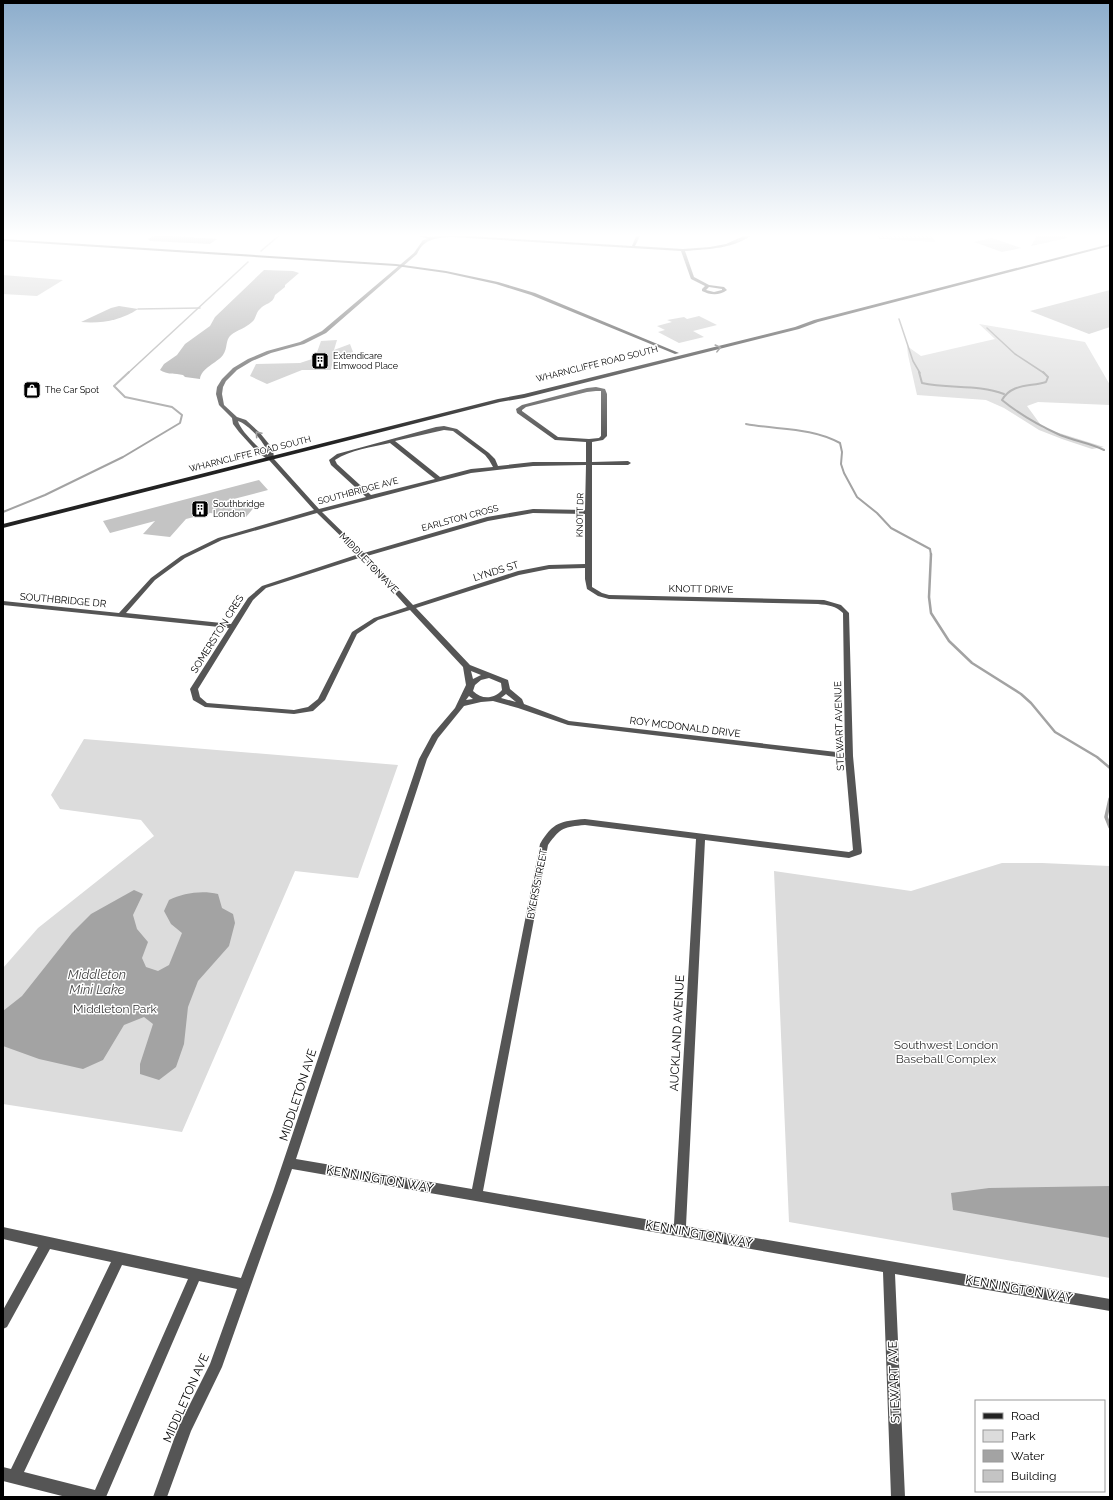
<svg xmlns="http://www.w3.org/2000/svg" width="1113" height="1500" viewBox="0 0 1113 1500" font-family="Raleway,sans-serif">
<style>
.green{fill:#dcdcdc}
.water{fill:#a3a3a3}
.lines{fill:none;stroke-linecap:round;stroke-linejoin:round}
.stream-far3{stroke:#a3a3a3;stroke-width:1.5}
.stream-far2{stroke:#a3a3a3;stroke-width:2}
.stream-far1{stroke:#a3a3a3;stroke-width:2.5}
.stream{stroke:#a3a3a3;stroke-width:3.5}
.building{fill:#c4c4c4}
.street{fill:#555;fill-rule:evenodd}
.secondary{fill:#222;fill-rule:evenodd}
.oneway{stroke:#646464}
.oneway2{stroke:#999}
.labels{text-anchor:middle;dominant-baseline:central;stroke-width:3;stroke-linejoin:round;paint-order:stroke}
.far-poi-label{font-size:9px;fill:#000;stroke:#fff;text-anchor:start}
.far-street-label{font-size:9px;fill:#000;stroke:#fff}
.street-label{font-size:10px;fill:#000;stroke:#fff}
.near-park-label{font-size:12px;fill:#333;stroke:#fff}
.near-street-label{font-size:12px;fill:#000;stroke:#fff}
.near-water-label{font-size:13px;font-style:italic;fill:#444;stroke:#fff}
</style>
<rect width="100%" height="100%" fill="#fff"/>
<g class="green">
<path d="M878 234H932L935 242 879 239Z"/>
<path d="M979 324 1085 342 1110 385V405L1038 402 1027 406 1043 428 1104 447 1092 449 1062 439 1039 430 1004 408 986 400 917 395 908 355 907 346 921 356 995 339Z"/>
<path d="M84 739 398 765 358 878 295 871 182 1132 3 1104V968L38 928 154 836 141 820 60 809 51 795Z"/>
<path d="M1002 863H1042L1110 866V1278L789 1222 774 871 911 891Z"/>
</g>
<g class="water">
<path d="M156 235 217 239 210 244 150 241 148 239Z"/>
<path d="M264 270 293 271 299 273 285 285V287L275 295C273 304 265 303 260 309 256 312 256 319 252 322 246 328 237 330 231 335 225 340 228 348 223 355 217 363 201 368 200 379L185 377 183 375C175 373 167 375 160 370L164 364 177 355 185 344 210 326 215 317Z"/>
<path d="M119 306 138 309C122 320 101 324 81 322L111 308Z"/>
<path d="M134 890 143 894 133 915 137 929 148 942 142 958 146 967 158 971 169 965 182 933 171 924 164 911 169 900C183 893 202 890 218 894L222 908 233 914 235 923 229 946 198 981 188 1007 184 1044 176 1067 159 1080 140 1074V1064L153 1024 144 1017 124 1025 103 1060 83 1069 39 1059 3 1046V1011L22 996 72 933 91 914Z"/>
<path d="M1110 1186V1238L953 1210 951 1193 989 1188Z"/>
</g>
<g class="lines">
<g class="stream-far3">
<path d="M261 251 281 234"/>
<path d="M138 309 200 308"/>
<path d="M899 319 913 361 920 373"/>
<path d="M987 328 1015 354 1044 373"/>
<path d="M128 373 248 262"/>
</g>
<g class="stream-far2">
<path d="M919 372 922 383C949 389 978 384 1004 394"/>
<path d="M1043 372 1048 377 1046 382C1030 387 1012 383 1002 400 1019 414 1040 426 1060 435 1075 441 1090 443 1104 450"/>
<path d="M746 424C778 430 811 427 840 443L842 452 841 464 844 473 857 497 877 513 891 528 930 549 931 555"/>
<path d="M3 512 45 495 123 457 180 423 182 415 172 407 125 397 114 386 129 372"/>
</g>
<path class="stream-far1" d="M931 554 929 597 931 613 949 641 972 663 1021 694 1031 703 1055 732 1097 757 1110 768"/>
<path class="stream" d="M1110 799 1106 817 1110 827"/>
</g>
<g class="building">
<path d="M1038 234H1066L1067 238 1031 246Z"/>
<path d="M992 238 1021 248 1002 252 974 242Z"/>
<path d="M3 275 63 280 37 296 3 294Z"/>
<path d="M1110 290V327L1089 334 1030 311Z"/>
<path d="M699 316 717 325 693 331 704 337 679 343 658 332 665 330 657 326 672 322 667 320 684 317 687 319Z"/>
<path d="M337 340 334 350 350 344 353 352 333 359 331 370H302L267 384 250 376 256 364 300 363 315 358 321 341Z"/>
<path d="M259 480 268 490 222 502 256 505 246 517 210 513 186 519 170 537 143 534 155 521 110 533 103 521Z"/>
</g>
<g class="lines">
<path class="street" d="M414 234H420L429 237 452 235 632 246 637 234H641L635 246 683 249 710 247 726 244 748 234H753C734 249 708 249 685 251L694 277 709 285 724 287 727 290C719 296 710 295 702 291V289L705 286 691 279 681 251 452 237C437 238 424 238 417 254L326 333 304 344 271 353 252 361 237 370 226 381 223 387 222 394 224 405 237 417 246 420 260 433 273 449 274 459 319 509 366 497 331 465 329 460 337 454 436 427 444 426 457 429 489 453 495 459 498 466 533 462H586V442L555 440 517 413 516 409 522 405 587 388 596 387 605 389 607 394V436L603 440 592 442V462L628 461 631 463 628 465H592V587L602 593 609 595 824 600 841 605 849 613 853 756 862 852 861 854 849 858 705 840 686 1226 1110 1299V1311L895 1274 905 1497H891L883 1272 292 1169 222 1367 191 1431 167 1497H153L178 1428 210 1364 237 1289 199 1281 106 1497H66L3 1481V1467L11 1469 111 1262 50 1249 7 1327 3 1329V1310L38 1247 3 1239V1227L241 1278 273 1192 419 759 432 735 455 708 466 685 463 667 410 610 378 620 357 634 325 700 313 711 294 714 205 707 193 700 190 689 229 628 3 605V601L119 613 151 578 181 556 218 538 314 510 269 460 258 453 239 432 233 424 232 418 219 405 216 394 217 387 222 379 233 368 248 359 267 351 300 342 322 331 414 253 423 240 428 239ZM709 287 722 289V290L714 292 706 290ZM596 391H601V436L599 438 589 439 558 437 522 411V410L526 407 587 392ZM238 421C248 424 267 444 268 455 259 449 240 430 238 421ZM444 430 453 431 485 455 489 460 493 467 471 469 440 477 395 441ZM390 443 435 479 371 495 337 464 335 460C350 450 372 447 390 443ZM586 465 585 510 533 509 487 517 364 553 322 512 471 473 533 466ZM317 513 359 554 262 586 248 598 231 624 126 613 155 580 185 558 222 540ZM533 513 585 514V564L549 565 518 571 413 605 367 556 488 521ZM362 557 407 607 374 618 352 632 318 699 308 707 294 710 207 703 200 697 198 689 253 600 266 588ZM585 568V579L587 589 598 596 609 599 818 604C828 605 836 606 843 613L845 753 569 721 524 704 522 699 510 689 508 680 470 665 416 608 519 575 549 569ZM471 671 481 675 473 679ZM489 678 501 683 502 690C494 699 482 700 473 691L475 685 481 680ZM506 694 516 702 501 698ZM469 696 473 699 466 700ZM493 701 518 708 568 725 845 758 853 850 849 852 585 819C561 821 553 822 540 844L472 1189 296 1159 427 759 438 738 464 706 481 702ZM585 825 696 839 674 1224 483 1191 548 845C561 827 564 827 585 825ZM122 1265 188 1279 95 1490 24 1472Z"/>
<g class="secondary">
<path d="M3 239 396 264 446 271 498 282 535 293 679 353 675 354 531 295 496 284 446 273 396 266 3 241Z"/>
<path d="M1110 244V246L818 322 799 329 524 398 500 402 3 528V524L498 399 524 394 795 327 814 320Z"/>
</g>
</g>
<defs><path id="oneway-chevron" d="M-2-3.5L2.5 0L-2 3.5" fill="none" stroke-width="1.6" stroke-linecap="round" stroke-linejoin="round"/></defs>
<use class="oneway" href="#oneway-chevron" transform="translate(718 348) rotate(-14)"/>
<use class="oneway2" href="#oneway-chevron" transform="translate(258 434) rotate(-131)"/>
<linearGradient id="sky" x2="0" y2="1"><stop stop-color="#8cadcc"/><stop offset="0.53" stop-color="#fff"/><stop offset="1" stop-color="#fff" stop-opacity="0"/></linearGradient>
<rect width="1113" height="444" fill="url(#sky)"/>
<defs>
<symbol id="building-square" viewBox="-11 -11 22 22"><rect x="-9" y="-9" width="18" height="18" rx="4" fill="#000" stroke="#fff"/><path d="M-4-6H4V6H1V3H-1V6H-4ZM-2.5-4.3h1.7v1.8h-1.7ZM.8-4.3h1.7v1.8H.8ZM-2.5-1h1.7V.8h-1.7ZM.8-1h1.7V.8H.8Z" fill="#fff"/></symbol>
<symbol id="shop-square" viewBox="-11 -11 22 22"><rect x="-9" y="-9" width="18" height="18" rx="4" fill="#000" stroke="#fff"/><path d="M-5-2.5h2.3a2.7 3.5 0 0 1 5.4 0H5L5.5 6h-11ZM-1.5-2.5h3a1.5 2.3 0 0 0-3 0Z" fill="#fff"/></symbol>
</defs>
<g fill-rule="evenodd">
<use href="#building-square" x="310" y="351" width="20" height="20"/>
<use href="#shop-square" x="22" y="380" width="20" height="20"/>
<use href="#building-square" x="190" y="499" width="20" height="20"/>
</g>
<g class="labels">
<g class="far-poi-label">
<text x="333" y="356">Extendicare<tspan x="333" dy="10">Elmwood Place</tspan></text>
<text x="45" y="390">The Car Spot</text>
<text x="213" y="504">Southbridge<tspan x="213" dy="10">London</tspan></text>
</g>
<g class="far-street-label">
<text transform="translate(597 364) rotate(-14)">WHARNCLIFFE ROAD SOUTH</text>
<text transform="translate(250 454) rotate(-14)">WHARNCLIFFE ROAD SOUTH</text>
<text transform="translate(358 491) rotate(-15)">SOUTHBRIDGE AVE</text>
<text transform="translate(580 515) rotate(-89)">KNOTT DR</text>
<text transform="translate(460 518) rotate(-15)">EARLSTON CROSS</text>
</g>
<g class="street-label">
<text transform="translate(369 563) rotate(46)">MIDDLETON AVE</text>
<text transform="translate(496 571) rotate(-17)">LYNDS ST</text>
<text transform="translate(701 589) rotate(1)">KNOTT DRIVE</text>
<text transform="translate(63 600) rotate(5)">SOUTHBRIDGE DR</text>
<text transform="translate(217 634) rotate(-58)">SOMERSTON CRES</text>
<text transform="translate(839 726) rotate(-92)">STEWART AVENUE</text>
<text transform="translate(685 727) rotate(7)">ROY MCDONALD DRIVE</text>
<text transform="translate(537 884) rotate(-79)">BYERS STREET</text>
</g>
<g class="near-park-label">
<text x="115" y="1009">Middleton Park</text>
<text x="946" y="1045">Southwest London<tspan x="946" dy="14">Baseball Complex</tspan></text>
</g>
<g class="near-street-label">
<text transform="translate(677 1033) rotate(-87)">AUCKLAND AVENUE</text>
<text transform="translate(298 1095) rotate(-72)">MIDDLETON AVE</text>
<text transform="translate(380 1179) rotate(10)">KENNINGTON WAY</text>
<text transform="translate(699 1234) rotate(10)">KENNINGTON WAY</text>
<text transform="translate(1019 1289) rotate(10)">KENNINGTON WAY</text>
<text transform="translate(894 1382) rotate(-92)">STEWART AVE</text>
<text transform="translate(186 1398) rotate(-66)">MIDDLETON AVE</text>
</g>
<g class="near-water-label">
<text x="97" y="974">Middleton<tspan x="97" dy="15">Mini Lake</tspan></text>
</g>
</g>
<rect width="1113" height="1500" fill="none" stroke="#000000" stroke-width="8"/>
<rect x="975" y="1400" width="130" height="92" fill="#ffffff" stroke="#999999"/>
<rect x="983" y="1413" width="20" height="6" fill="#222222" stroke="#999999"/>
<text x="1011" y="1420" font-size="12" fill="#000000">Road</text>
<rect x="983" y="1430" width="20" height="12" fill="#dcdcdc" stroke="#999999"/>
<text x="1011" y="1440" font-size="12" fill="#000000">Park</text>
<rect x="983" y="1450" width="20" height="12" fill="#a3a3a3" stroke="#999999"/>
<text x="1011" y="1460" font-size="12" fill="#000000">Water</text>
<rect x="983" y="1470" width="20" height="12" fill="#c4c4c4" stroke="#999999"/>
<text x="1011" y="1480" font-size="12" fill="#000000">Building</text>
</svg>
